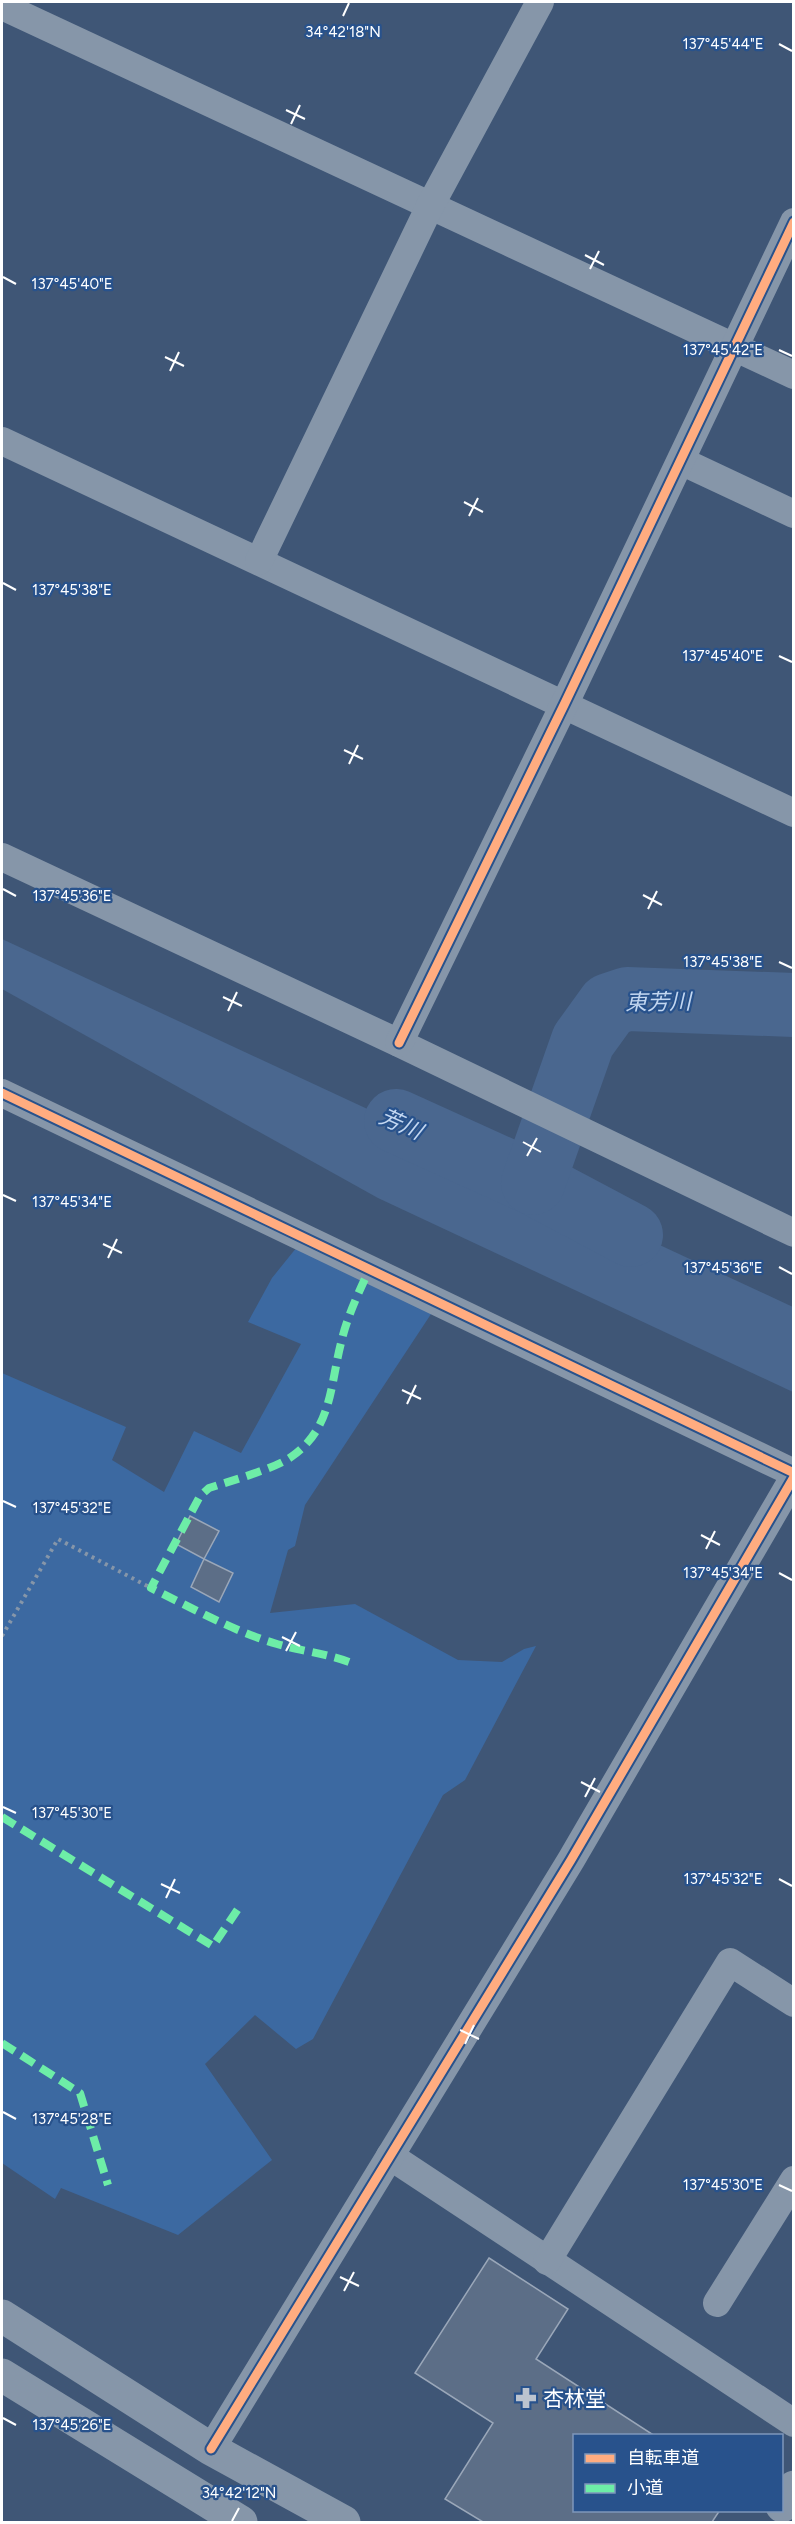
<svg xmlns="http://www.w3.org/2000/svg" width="795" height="2524" viewBox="0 0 795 2524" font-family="Figtree,'Noto Sans JP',sans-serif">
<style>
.green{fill:#3c69a1}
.water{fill:#4a678f}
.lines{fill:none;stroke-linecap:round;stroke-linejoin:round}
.river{stroke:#4a678f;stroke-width:64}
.building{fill:#5c6e87;stroke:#9aa7b9;stroke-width:1.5}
.path{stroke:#8696a9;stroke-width:4;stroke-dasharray:3 4.5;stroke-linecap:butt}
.minor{stroke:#8696a9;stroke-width:28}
.tertiary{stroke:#8696a9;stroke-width:33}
.quiet{stroke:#6deda7;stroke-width:8;stroke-dasharray:15 8;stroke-linecap:butt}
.cycleway-casing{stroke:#28528c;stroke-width:13}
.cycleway{stroke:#ffac80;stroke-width:9}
.ticks{fill:none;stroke:#fff;stroke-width:2}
.labels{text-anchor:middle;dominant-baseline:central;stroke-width:4.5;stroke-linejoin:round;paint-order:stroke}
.poi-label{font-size:21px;fill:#fff;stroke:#28528c;text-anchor:start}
.water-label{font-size:22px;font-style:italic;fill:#c3d7f1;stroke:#28528c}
.ticks-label{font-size:15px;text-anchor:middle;fill:#fff;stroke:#28528c;stroke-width:4.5;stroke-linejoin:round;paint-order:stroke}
</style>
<rect width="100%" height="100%" fill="#3f5676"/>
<path class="green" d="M297 1247 433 1311 305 1505 295 1546 288 1550 270 1613 355 1604 458 1660 502 1662 524 1649 536 1646 465 1780 443 1795 313 2039 296 2049 255 2015 205 2064 272 2160 178 2235 61 2188 55 2199 2 2163V1373L126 1427 112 1460 164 1492 194 1431 241 1453 301 1344 248 1322 272 1278Z"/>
<path class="water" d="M2 939 793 1307V1392L378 1198 2 989Z"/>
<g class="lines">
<g class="river">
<path d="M396 1121 533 1183 631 1235"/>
<path d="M533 1183 583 1041 609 1005 627 999 794 1005"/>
</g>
</g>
<g class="building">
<path d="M190 1516 219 1531 204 1559 176 1544Z"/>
<path d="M204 1559 233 1573 219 1602 191 1587Z"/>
<path d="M489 2258 568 2309 536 2359 655 2436H574V2510H720L712 2522H483L445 2499 493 2423 415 2373Z"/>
</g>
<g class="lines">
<path class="path" d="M2 1636 58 1539 151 1588"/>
<g class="minor">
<path d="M2 6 794 375"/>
<path d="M2 441 794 813"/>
<path d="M681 461 794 514"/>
<path d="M259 561 430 206 540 2"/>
<path d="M2 857 399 1043 794 1233"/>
<path d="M399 1043 564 705 794 222"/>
<path d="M2 1093 794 1473"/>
<path d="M390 2156 794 2423"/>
<path d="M547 2261 730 1962 794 2003"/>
<path d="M717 2303 794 2180"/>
<path d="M211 2449 571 1860 794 1477"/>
</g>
<g class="tertiary">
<path d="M2 2316 211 2449 344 2522"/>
<path d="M2 2375 241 2522"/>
<path d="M782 2506 794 2487"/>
</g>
<g class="quiet">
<path d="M349 1662C324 1653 301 1651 277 1644 233 1631 192 1608 151 1588L200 1496 209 1488C230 1481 274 1469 291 1457 332 1429 330 1386 341 1343 347 1317 358 1294 369 1270"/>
<path d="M2 1817 213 1946 240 1906"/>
<path d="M2 2043 80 2093 108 2185"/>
</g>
<defs>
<g id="cycleway">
<path d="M399 1043 564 705 794 222"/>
<path d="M2 1093 794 1473"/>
<path d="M211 2449 571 1860 794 1477"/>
</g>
</defs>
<use href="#cycleway" class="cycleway-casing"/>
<use href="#cycleway" class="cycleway"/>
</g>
<path class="ticks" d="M343 16 349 3M779 44 792 51M286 110 305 119M291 124 300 105M585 255 604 265M590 269 599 251M3 277 16 284M779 350 792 356M165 357 184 366M170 371 179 352M464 502 483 512M469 516 478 498M3 583 16 590M779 656 792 662M344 750 363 759M349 764 358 745M3 889 16 896M643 895 662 905M648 909 657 891M779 962 792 968M223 997 242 1006M228 1011 237 992M523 1142 541 1152M527 1156 537 1138M3 1195 16 1201M103 1244 122 1253M108 1258 117 1239M779 1267 792 1274M402 1390 421 1399M407 1404 416 1385M3 1501 16 1507M701 1535 720 1545M706 1549 715 1531M779 1573 792 1580M282 1637 300 1646M286 1651 296 1632M581 1782 600 1792M585 1797 595 1778M3 1807 16 1813M779 1879 792 1886M161 1884 180 1893M166 1898 175 1879M460 2030 479 2039M465 2044 474 2025M3 2112 16 2119M779 2185 792 2191M340 2277 359 2286M344 2291 354 2272M3 2418 16 2425M232 2521 239 2508"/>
<defs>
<symbol id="pharmacy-bare" viewBox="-9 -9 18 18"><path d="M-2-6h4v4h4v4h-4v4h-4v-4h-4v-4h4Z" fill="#bcc4cf" stroke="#28528c" stroke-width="2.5" paint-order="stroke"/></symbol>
</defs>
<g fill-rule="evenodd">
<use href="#pharmacy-bare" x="511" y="2383" width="30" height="30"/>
</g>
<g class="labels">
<g class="poi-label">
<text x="543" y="2398">杏林堂</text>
</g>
<g class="water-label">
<text transform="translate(658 1002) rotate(-1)">東芳川</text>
<text transform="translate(401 1124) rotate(24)">芳川</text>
</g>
</g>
<g class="ticks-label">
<text x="343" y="37">34°42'18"N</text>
<text x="723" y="49">137°45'44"E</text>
<text x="72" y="289">137°45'40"E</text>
<text x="723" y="355">137°45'42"E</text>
<text x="72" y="595">137°45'38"E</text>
<text x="723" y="661">137°45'40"E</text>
<text x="72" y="901">137°45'36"E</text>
<text x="723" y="967">137°45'38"E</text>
<text x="72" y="1207">137°45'34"E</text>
<text x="723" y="1273">137°45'36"E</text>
<text x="72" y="1513">137°45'32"E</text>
<text x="723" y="1578">137°45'34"E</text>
<text x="72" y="1818">137°45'30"E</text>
<text x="723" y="1884">137°45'32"E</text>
<text x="72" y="2124">137°45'28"E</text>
<text x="723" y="2190">137°45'30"E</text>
<text x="72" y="2430">137°45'26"E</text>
<text x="239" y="2498">34°42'12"N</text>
</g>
<rect width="795" height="2524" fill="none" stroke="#ffffff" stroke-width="6"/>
<rect x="573" y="2434" width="210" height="78" fill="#28528c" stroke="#7e97ba" stroke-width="1.5"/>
<rect x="585" y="2454" width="30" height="9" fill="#ffac80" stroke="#7e97ba" stroke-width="1.5"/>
<text x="627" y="2464" font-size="18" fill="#ffffff">自転車道</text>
<rect x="585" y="2484" width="30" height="9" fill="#6deda7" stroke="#7e97ba" stroke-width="1.5"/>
<text x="627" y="2494" font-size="18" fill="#ffffff">小道</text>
</svg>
